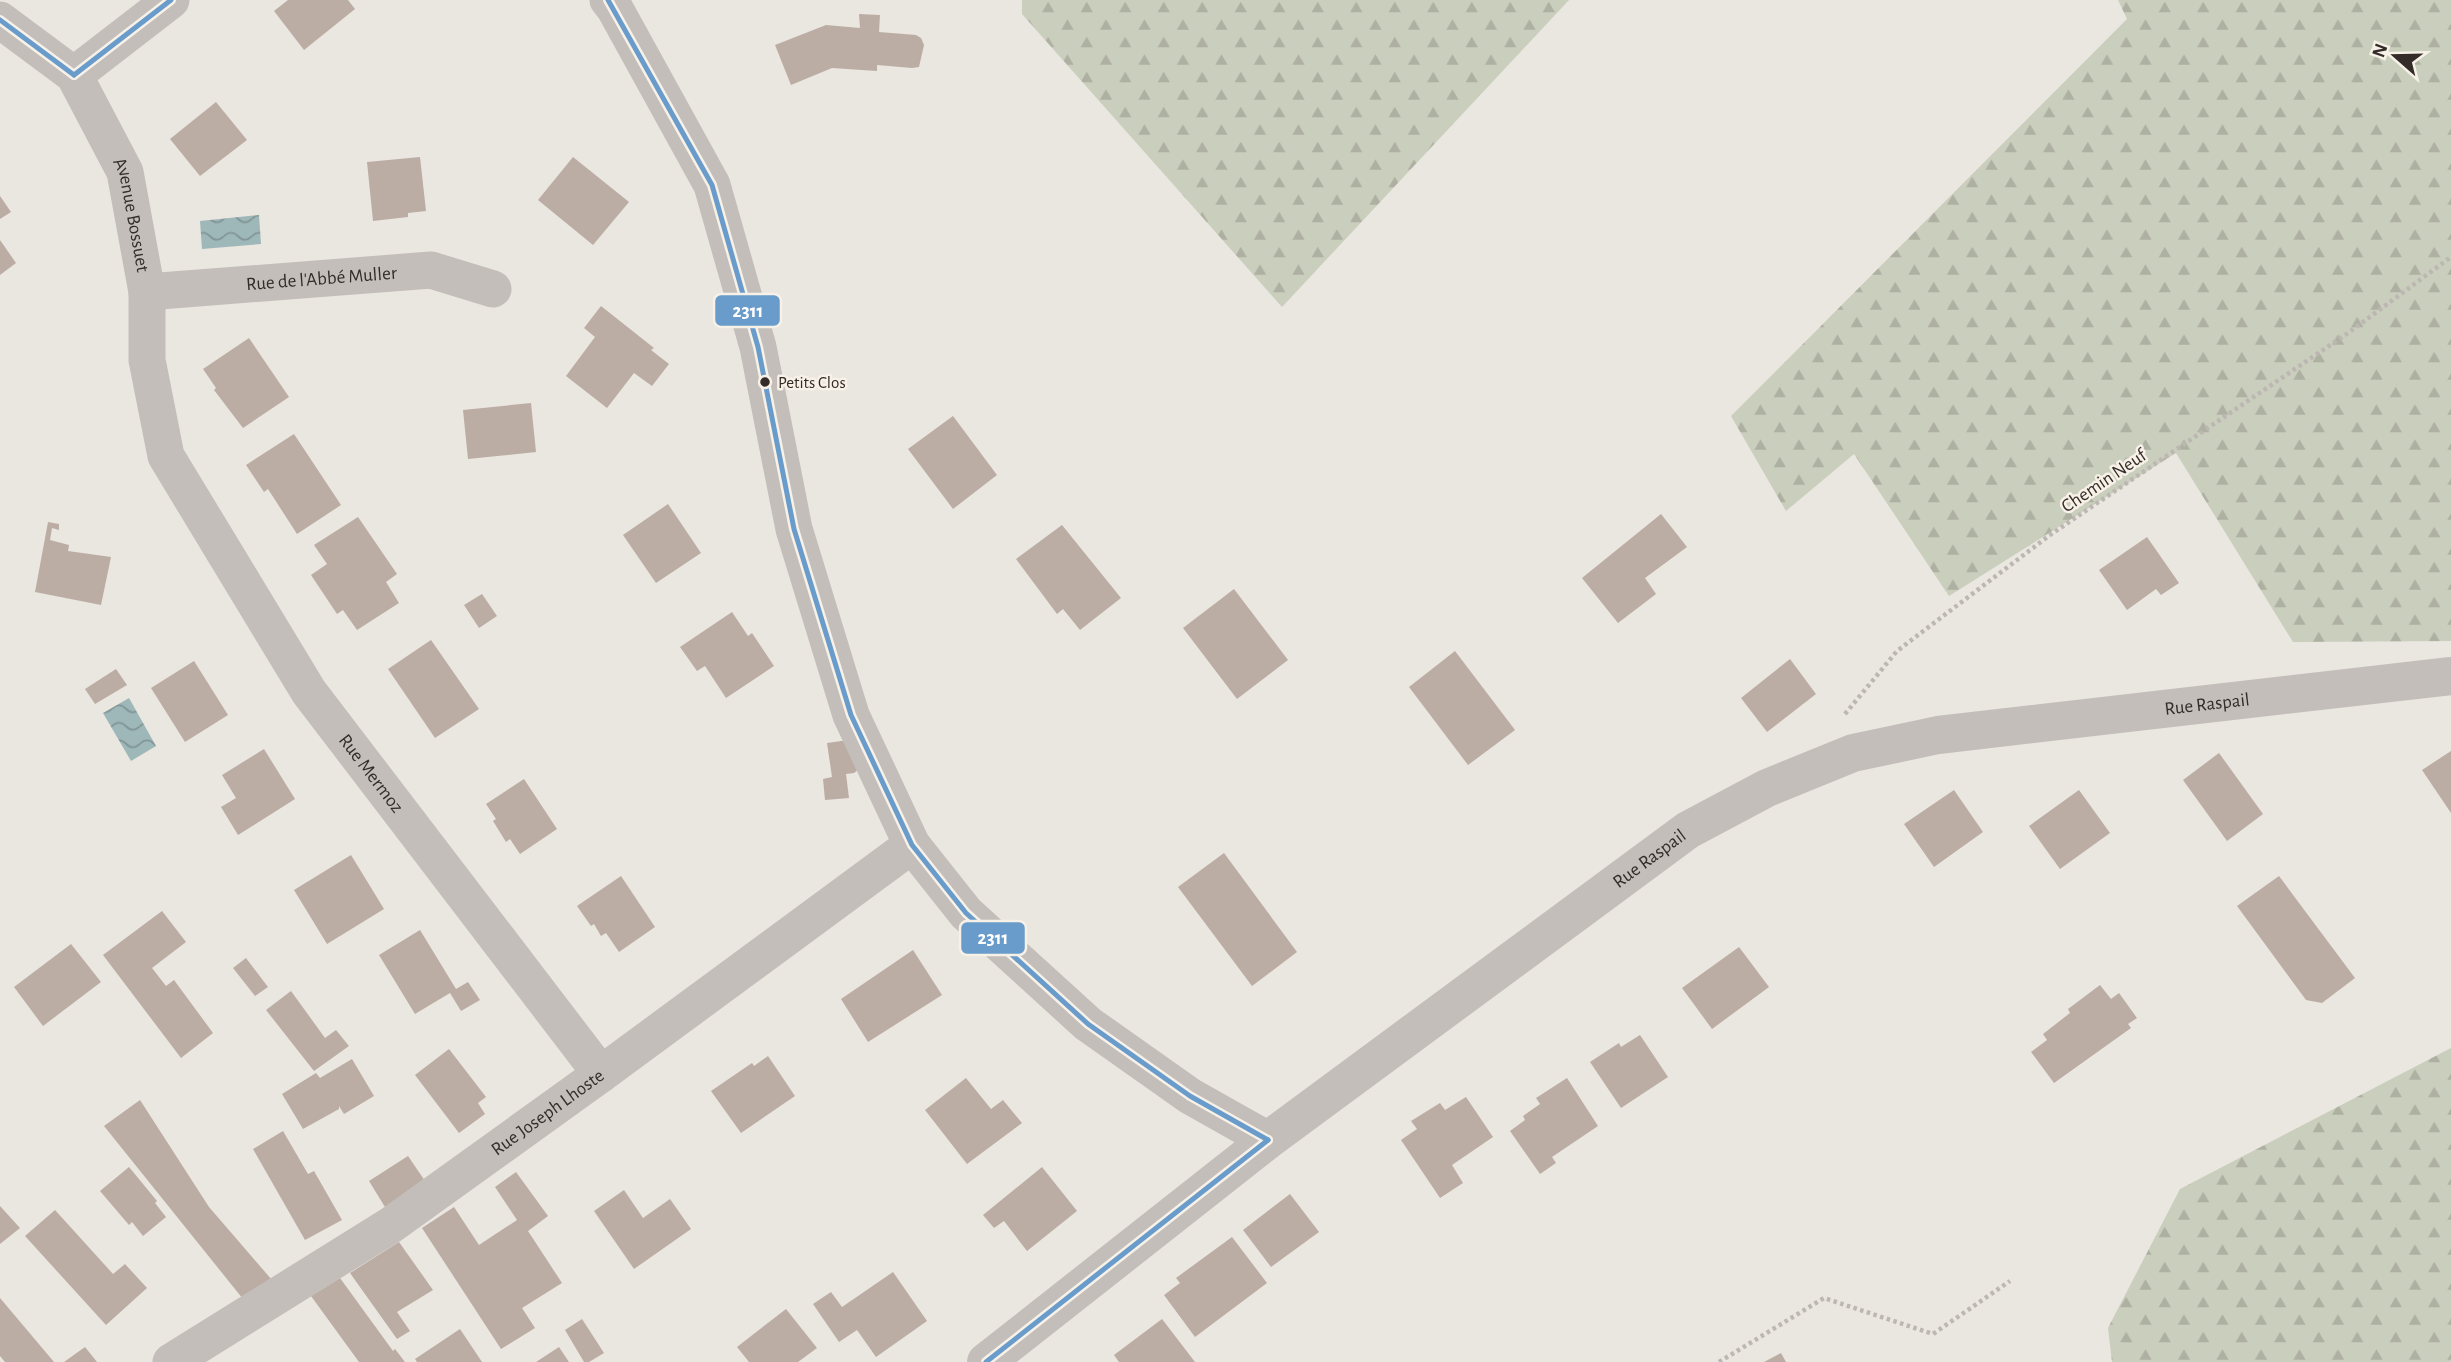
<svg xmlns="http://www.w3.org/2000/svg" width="2451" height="1362" viewBox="0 0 2451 1362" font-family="'Alegreya Sans',sans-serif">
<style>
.forest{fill:url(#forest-firs)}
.water{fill:url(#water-waves)}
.building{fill:#bcada4}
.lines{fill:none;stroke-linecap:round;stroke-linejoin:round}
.path{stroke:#bcb7b2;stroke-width:4.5;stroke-dasharray:3.5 3.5;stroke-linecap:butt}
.minor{stroke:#c3beb9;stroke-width:37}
.tertiary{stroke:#c3beb9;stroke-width:38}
.bus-1-casing{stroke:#f7f1e8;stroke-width:10}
.bus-1{stroke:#699cca;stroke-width:5}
.bus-dot{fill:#332c28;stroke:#f7f1e8;stroke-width:2.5}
.labels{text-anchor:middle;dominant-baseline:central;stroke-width:5;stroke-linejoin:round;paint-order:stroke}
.bus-label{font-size:17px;fill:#332c28;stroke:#f7f1e8;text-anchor:start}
.street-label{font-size:19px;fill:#332c28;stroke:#f7f1e8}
.line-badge{stroke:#f7f1e8;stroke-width:2.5}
.badge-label{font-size:19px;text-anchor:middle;font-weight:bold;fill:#fff}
</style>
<defs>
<pattern id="forest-firs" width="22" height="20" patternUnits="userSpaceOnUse" patternTransform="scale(1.75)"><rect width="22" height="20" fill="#cacebc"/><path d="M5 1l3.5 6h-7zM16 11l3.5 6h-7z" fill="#aeb1a2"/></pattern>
<pattern id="water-waves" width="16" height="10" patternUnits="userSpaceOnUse" patternTransform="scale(1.75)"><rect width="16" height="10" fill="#9eb7b9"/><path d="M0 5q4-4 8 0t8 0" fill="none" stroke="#819596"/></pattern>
</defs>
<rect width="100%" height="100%" fill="#eae6e0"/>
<g class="forest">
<path d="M1022 0H1569L1282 307 1022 14Z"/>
<path d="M2118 0H2451V641L2293 642 2176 453 1949 596 1854 454 1786 511 1731 416 2127 19Z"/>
<path d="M2451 1048V1362H2112L2108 1328 2180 1189Z"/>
</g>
<g class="water">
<path d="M259 215 261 244 202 249 200 221Z"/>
<path d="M129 698 156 746 131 761 103 713Z"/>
</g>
<g class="building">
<path d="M288 0H348L355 9 304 50 274 11Z"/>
<path d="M859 14 880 15 879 32 916 35 921 38 924 45 919 67 912 68 877 65V71L832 68 791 85 775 45 826 25 860 28Z"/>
<path d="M216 102 247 140 200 176 170 139Z"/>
<path d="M420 157 426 211 408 213V217L373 221 367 162Z"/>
<path d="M573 157 629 202 593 245 538 200Z"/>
<path d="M0 196 11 212 0 219Z"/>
<path d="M0 240 16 263 0 275Z"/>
<path d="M601 306 654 348 651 350 669 364 652 386 634 373 607 408 566 376 595 337 584 328Z"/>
<path d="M249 338 289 397 243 428 214 390 216 388 203 369Z"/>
<path d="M531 403 536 452 468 459 463 410Z"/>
<path d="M953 416 997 475 953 509 908 449Z"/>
<path d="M294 434 341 505 297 534 268 489 264 492 246 465Z"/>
<path d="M668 504 701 553 656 583 623 535Z"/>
<path d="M1661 514 1687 547 1645 578 1656 594 1618 623 1582 578Z"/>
<path d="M358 517 397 574 386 582 399 603 357 630 343 610 337 614 311 575 327 564 314 545Z"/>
<path d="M48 522 59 524V530L52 528 50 540 69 545 68 551 111 557 101 605 35 592Z"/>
<path d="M1062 525 1121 598 1080 630 1063 609 1057 614 1016 559Z"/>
<path d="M2147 537 2179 583 2161 595 2156 589 2127 610 2099 570Z"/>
<path d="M1234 589 1288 660 1237 699 1183 628Z"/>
<path d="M482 594 497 616 479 628 464 605Z"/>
<path d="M732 612 748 636 752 633 774 666 726 698 705 666 697 671 680 647Z"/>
<path d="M431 640 479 709 435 738 388 669Z"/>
<path d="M1455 651 1515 730 1468 765 1409 687Z"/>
<path d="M1790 659 1816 694 1767 732 1741 698Z"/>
<path d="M194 661 228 715 185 742 151 688Z"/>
<path d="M116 669 127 685 95 704 85 689Z"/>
<path d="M856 739 859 769 854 773 846 774 849 798 825 800 823 779 832 777 827 743Z"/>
<path d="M264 749 295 799 238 835 221 807 236 798 222 775Z"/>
<path d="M2451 751V813L2422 770Z"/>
<path d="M2219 753 2263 814 2227 841 2183 780Z"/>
<path d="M524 779 557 829 520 854 510 839 506 842 493 821 496 819 486 804Z"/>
<path d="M1954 790 1983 832 1934 867 1904 824Z"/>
<path d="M2079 790 2110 833 2060 869 2029 826Z"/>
<path d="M1224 853 1297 952 1252 986 1178 887Z"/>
<path d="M351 855 384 909 327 944 294 890Z"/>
<path d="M621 876 655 927 619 952 606 933 601 936 594 924 591 926 577 906Z"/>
<path d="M2279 876 2355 978 2322 1003 2306 1000 2237 906Z"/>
<path d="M162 911 186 942 152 968 166 986 174 980 213 1033 181 1058 103 955Z"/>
<path d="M420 930 456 989 468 982 480 1000 461 1011 450 993 415 1014 379 955Z"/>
<path d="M71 944 101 982 43 1026 14 987Z"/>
<path d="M1739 947 1769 987 1712 1029 1682 988Z"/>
<path d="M913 950 942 995 868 1042 841 999Z"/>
<path d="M246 958 268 987 255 996 233 968Z"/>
<path d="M2100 985 2111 999 2119 993 2137 1018 2128 1024 2131 1028 2054 1083 2031 1052 2047 1040 2043 1034 2070 1013 2068 1009Z"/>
<path d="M291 991 325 1038 336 1030 349 1046 314 1071 266 1010Z"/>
<path d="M1640 1035 1668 1077 1621 1108 1590 1062 1619 1043 1621 1047Z"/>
<path d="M449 1049 486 1097 478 1103 485 1114 459 1133 415 1075Z"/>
<path d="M768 1056 795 1096 741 1133 711 1091 752 1063 754 1066Z"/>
<path d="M352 1059 374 1096 344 1114 339 1106V1109L303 1129 282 1094 316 1073 320 1078Z"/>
<path d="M966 1078 991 1109 1003 1100 1022 1123 967 1164 925 1110Z"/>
<path d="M1567 1078 1598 1126 1552 1157 1556 1163 1540 1174 1510 1131 1525 1120 1523 1116 1540 1104 1536 1098Z"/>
<path d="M1466 1097 1493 1137 1452 1165 1463 1183 1440 1198 1401 1140 1417 1129 1411 1121 1440 1103 1445 1110Z"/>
<path d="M140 1100 209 1207 272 1280 243 1299 104 1126Z"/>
<path d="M283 1131 308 1174 314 1171 342 1220 305 1240 253 1149Z"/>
<path d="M408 1156 425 1181 385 1207 369 1181Z"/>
<path d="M129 1167 157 1201 155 1203 166 1217 143 1236 132 1222 129 1225 100 1191Z"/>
<path d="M1042 1167 1077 1211 1027 1251 1004 1221 994 1228 983 1215Z"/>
<path d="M516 1172 548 1216 528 1231 562 1283 522 1308 535 1328 501 1349 422 1228 454 1207 479 1245 517 1220 495 1187Z"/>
<path d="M624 1190 643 1218 670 1199 691 1229 634 1269 594 1211Z"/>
<path d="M1290 1194 1319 1232 1271 1267 1243 1230Z"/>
<path d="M0 1206 20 1228 0 1244Z"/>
<path d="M55 1210 113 1274 125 1264 147 1288 106 1325 25 1236Z"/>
<path d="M1232 1237 1267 1283 1195 1337 1164 1295 1180 1283 1176 1278Z"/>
<path d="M399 1242 433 1290 397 1312 410 1331 397 1339 350 1273Z"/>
<path d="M893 1272 927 1321 876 1357 857 1330 839 1342 813 1304 831 1292 842 1307Z"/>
<path d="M340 1278 393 1351 395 1349 405 1362H359L311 1296Z"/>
<path d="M0 1298 54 1362H5L0 1356Z"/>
<path d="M786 1309 817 1348 798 1362H749L737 1347Z"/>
<path d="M582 1319 604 1353 589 1362H584L565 1330Z"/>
<path d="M1162 1319 1195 1362H1119L1114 1355Z"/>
<path d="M460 1329 482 1362H417L415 1359Z"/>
<path d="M85 1347 97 1362H64Z"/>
<path d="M559 1347 569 1362H536Z"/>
<path d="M1781 1353 1786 1362H1764Z"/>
</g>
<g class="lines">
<g class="path">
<path d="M1845 714 1897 651 2050 535 2348 333 2451 257"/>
<path d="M1719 1362 1824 1298 1933 1334 2010 1281"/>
</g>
<g class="minor">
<path d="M608 0 615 9 712 185 758 347 794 529 851 715 912 845 966 913 1088 1024 1190 1096 1268 1140"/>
<path id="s1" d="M0 20 74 75 125 172 147 292V360L166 456 309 692 601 1074"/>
<path d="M74 75 171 0"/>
<path id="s2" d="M147 292 431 270 493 289"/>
<path id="s3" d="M171 1362 391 1225 601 1074 912 845"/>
</g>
<path class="tertiary" id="s4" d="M986 1362 1268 1140 1688 830 1767 788 1853 753 1938 735 2451 676"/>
<defs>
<g id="bus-1">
<path d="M608 0 712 185 758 347 794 529 851 715 912 845 966 913 1088 1024 1190 1096 1268 1140"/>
<path d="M0 20 74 75"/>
<path d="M74 75 171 0"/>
<path d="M986 1362 1268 1140"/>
</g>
</defs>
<use href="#bus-1" class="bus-1-casing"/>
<use href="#bus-1" class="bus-1"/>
</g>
<circle class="bus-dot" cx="765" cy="382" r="6"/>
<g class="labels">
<g class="bus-label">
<text x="778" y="382">Petits Clos</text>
</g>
<g class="street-label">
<text stroke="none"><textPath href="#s1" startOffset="245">Avenue Bossuet</textPath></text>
<text stroke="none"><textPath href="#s2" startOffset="175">Rue de l'Abbé Muller</textPath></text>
<text transform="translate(2104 481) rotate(-34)">Chemin Neuf</text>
<text stroke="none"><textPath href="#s4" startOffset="1421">Rue Raspail</textPath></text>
<text stroke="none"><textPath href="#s1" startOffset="868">Rue Mermoz</textPath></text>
<text stroke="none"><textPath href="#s4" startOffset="833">Rue Raspail</textPath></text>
<text stroke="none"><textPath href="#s3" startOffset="452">Rue Joseph Lhoste</textPath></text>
</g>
</g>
<g class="line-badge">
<rect x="714" y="294" width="67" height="33" rx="7" fill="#699cca"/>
<rect x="960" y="921" width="66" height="34" rx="7" fill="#699cca"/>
</g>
<g class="badge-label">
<text x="748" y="317">2311</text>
<text x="993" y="944">2311</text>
</g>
<g transform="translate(2395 56) rotate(290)" stroke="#f7f1e8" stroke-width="5" paint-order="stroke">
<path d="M0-5L12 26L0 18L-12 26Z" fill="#332c28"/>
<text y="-10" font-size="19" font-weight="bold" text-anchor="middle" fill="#332c28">N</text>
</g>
</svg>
